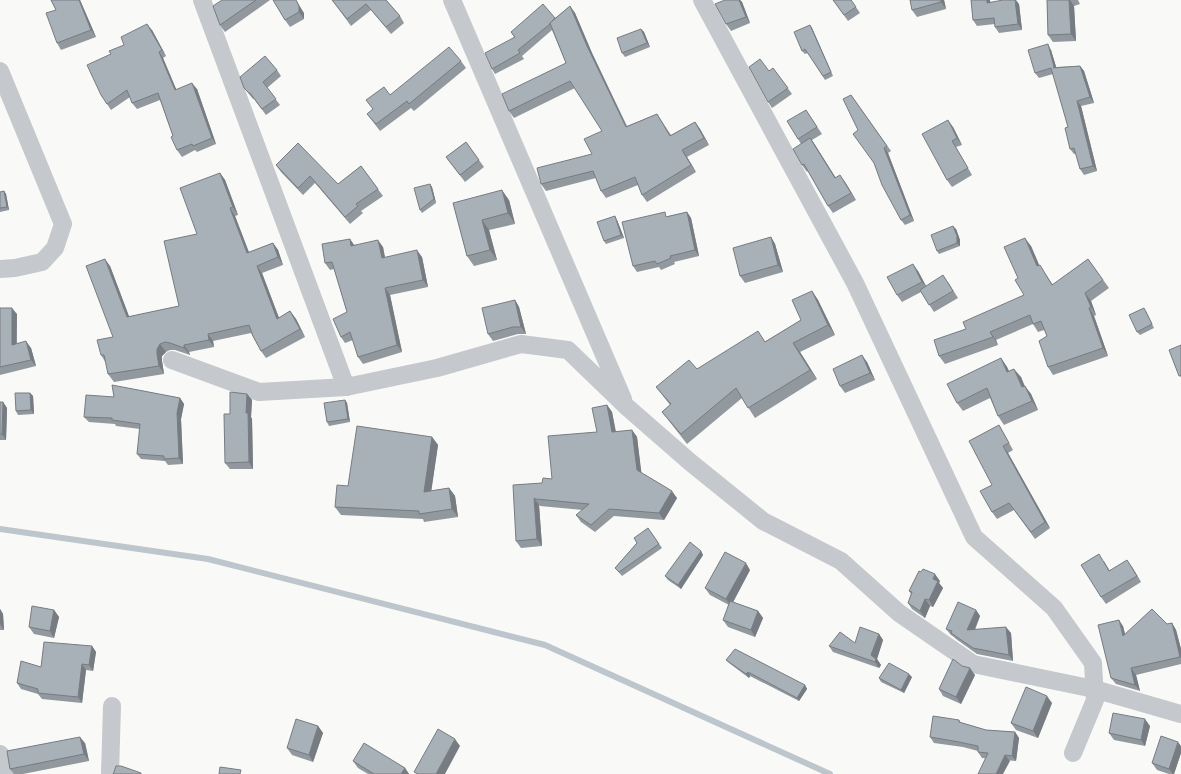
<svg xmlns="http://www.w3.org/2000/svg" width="1181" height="774" viewBox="0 0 1181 774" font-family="'Sofia Sans Condensed',sans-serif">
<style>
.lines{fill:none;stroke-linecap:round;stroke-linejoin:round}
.stream{stroke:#bdc6cc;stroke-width:6}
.minor{stroke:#c5c8cc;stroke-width:18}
.wall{fill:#91989e}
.shaded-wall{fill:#767c81}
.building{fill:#a9b1b8;stroke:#767c81}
</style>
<rect width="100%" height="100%" fill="#f9f9f7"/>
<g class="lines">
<path class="stream" d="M0 529 208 559 545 645 830 774"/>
<g class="minor">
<path d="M202 0 346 387"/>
<path d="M452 0 623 399"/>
<path d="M702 0 855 283 974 537 1054 608 1093 663 1095 700 1073 753"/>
<path d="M0 71 63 224 55 248 42 262 15 268 0 269"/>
<path d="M172 360 259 392 346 387 437 368 521 344 568 350 627 407 690 462 763 521 841 561 899 613 973 664 1094 689 1181 714"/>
<path d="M0 754 5 774"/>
<path d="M110 774 112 706"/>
</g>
</g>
<g class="wall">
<path d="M51 0H80L96 37 61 50 57 43 56 10Z"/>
<path d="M222 0H270L225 32 220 25Z"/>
<path d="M273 0 304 13V19L290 27 285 20Z"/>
<path d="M332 0H386L400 16 404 23 391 34 371 10 351 26Z"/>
<path d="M725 0H740L742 2 750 23 731 31 726 24Z"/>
<path d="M833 0H851L860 13 848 21Z"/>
<path d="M910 0H944L946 9 917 17 912 10Z"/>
<path d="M971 0H990V2L1019 4 1022 30 999 33 995 27V24L977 26 973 20Z"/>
<path d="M1047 0H1078L1080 4 1074 6 1076 41 1053 42 1048 35Z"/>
<path d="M570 6 575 13 592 53 627 126 657 114 671 135 695 122 700 129 709 145 687 157 696 172 647 202 642 195 638 185 606 198 601 191 596 178 546 191 541 184 592 154 602 131 575 88 514 118 509 111 566 63 552 30 522 56 524 59 495 74 492 69 514 37 511 32 555 18Z"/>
<path d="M810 25 812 28 833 76 825 80 808 53 805 54 802 51Z"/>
<path d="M641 29 644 32 650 47 625 57 622 53Z"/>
<path d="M152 30 166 56 163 58 176 89H197L216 144 197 152 195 150 182 157 177 150 173 136 160 100 137 109 132 103 130 97 111 110 101 95 124 45Z"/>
<path d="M1051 50 1056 67 1080 66 1084 71 1094 103 1081 106 1097 171 1084 175 1080 169 1076 154H1074L1070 149 1068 127 1053 74 1039 78 1035 73Z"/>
<path d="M461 61 466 68 414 111 411 108 380 131 367 114 390 95Z"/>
<path d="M773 68 792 94 772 108 768 102 769 71Z"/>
<path d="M277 70 281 76 267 88 280 105 266 115 254 99H253L244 88Z"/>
<path d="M851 95 891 151 888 153 914 221 905 225 901 220 858 130Z"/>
<path d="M806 110 822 134 812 140 836 178 845 182 856 200 833 213 828 206 808 171 807 172 802 165 801 144 798 139Z"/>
<path d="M953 127 962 145 956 147 972 175 952 187 947 180Z"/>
<path d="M466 142 484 167 465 182 446 157Z"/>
<path d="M276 165 338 184 361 166 383 196 361 211 363 213 350 224 315 183 303 195 281 172Z"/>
<path d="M220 173 225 180 238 215 235 216 249 252 273 243 278 250 283 265 262 273 279 318 290 311 296 319 305 337 266 358 261 351 251 333 213 341 214 347 189 352 190 355 175 350H170L166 352 162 356V361L164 374 114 382 108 374 106 363 101 355 113 337 110 266 129 317 179 306 197 234Z"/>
<path d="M430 184 432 187 436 203 422 213 420 210Z"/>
<path d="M4 191 6 194 9 210 0 212V192Z"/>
<path d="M509 200 515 224 489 230 497 260 474 266 467 256 453 203Z"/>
<path d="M687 212 691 218 699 256 674 262 675 264 661 270 659 267 637 272 633 266 668 216Z"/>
<path d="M617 220 624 238 606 244 604 241Z"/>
<path d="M956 229 960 240V246L939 254 937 251Z"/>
<path d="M771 237 775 244 783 272 745 283 740 276Z"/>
<path d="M350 239 354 245 383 247 385 257H422L428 287 390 295 402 352 363 364 358 357 353 340 345 343 341 337 347 312 334 269 330 270 325 263Z"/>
<path d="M1031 246 1039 265 1045 273 1053 285 1088 259 1109 288 1091 301 1096 315 1094 316 1108 356 1053 375 1048 367 1047 336 1044 330 1038 332 1033 324 996 340 998 345 945 364 939 356 966 329 1024 295 1018 278Z"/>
<path d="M918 271 926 286 948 282 958 298 934 312 921 292 902 302 897 295Z"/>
<path d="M812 291 818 300 835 335 800 352 817 379 755 418 742 398 687 444 669 421 662 412 670 405 656 387 697 369 766 341 801 320Z"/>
<path d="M515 300 519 307 526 334H518L493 341 488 334Z"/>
<path d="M0 308 17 314V343L31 348 36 366 0 375Z"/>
<path d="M1146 311 1154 328 1140 335 1137 332Z"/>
<path d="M1001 358 1007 367 1009 371 1021 377 1024 386 1031 394 1038 410 1004 425 998 416 990 398 963 411 957 403Z"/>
<path d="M867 362 875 380 845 393 840 386Z"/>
<path d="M30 393 33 396 34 414 18 415 16 411Z"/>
<path d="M247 394 252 400 251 417 252 419 253 469H230L225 463 230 414Z"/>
<path d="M114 397 180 398 184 404 181 419 183 464 168 465 165 461 141 459 137 454 140 429 116 426 115 424 89 422 84 417Z"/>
<path d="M345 400 347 403 350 422 329 426 327 422Z"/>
<path d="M0 402H3L7 408 6 440H0Z"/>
<path d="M607 405 612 412 616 432 632 430 637 437 641 473 677 498 664 520 614 516 595 532 581 522 576 515 583 510 540 506 539 505 542 546 521 548 516 541 542 483 552 479 597 432Z"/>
<path d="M999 425 1003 432 1013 450 1008 453 1050 528 1035 539 1014 510 997 519 992 512V485Z"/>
<path d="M432 437 438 445 431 491 449 488 455 496 458 517 424 522 423 519 341 515 335 507 348 486Z"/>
<path d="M648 528 662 548 622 576 615 568 637 543Z"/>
<path d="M701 551 703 555 681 589 668 580 665 576Z"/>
<path d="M1104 561 1110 571 1132 567 1141 582 1106 604 1101 597Z"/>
<path d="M750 570 733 602 758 611 763 618 755 637 728 627 723 620 729 605 710 595 705 588Z"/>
<path d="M940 581 939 583 943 588 933 607 930 606 925 618 912 609 908 603 911 594 909 591Z"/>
<path d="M0 609 3 614 4 630H0Z"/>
<path d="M54 610 59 617 54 638 34 634 29 627Z"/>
<path d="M976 610 980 616 975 630 1011 633 1013 661 977 654 956 639 954 637 951 635 946 629Z"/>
<path d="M1172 623 1176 630 1181 649V664L1136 675 1140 691 1116 684 1111 678 1123 626 1125 634Z"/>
<path d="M879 634 883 640 877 659 881 665 879 668 833 652 829 646 855 643Z"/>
<path d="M92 646 96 652 93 671 86 670 82 703 42 699 38 694 21 689 17 683 41 667Z"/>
<path d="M726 660 805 685 807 689 799 701 750 676 749 678 729 663Z"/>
<path d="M975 675 961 704 943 696 939 689Z"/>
<path d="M912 677 904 693 881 682 879 678Z"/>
<path d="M1052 703 1038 738 1016 730 1011 723Z"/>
<path d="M959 720 961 723 986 730 1015 732 1019 738 1016 761 982 758 978 752V751L963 747 934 743 930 737Z"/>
<path d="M318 726 323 733 313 762 292 755 287 748Z"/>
<path d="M1150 726 1145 746 1114 740 1109 733Z"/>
<path d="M85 743 89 761 23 774H14L10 769Z"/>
<path d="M1181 753 1174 774H1169L1157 770 1152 763Z"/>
<path d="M353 761 405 768 409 774H368L358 768Z"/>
</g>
<g class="shaded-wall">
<path d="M79 0H80L96 37 91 30Z"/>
<path d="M296 0 304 13V19L299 12Z"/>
<path d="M739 0H740L742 2 750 23 746 17Z"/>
<path d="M941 0H944L946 9 941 2Z"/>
<path d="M987 0H990L991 8 987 3Z"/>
<path d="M1015 0H1016L1019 4 1022 30 1018 24Z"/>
<path d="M1069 0H1070L1074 6 1076 41 1071 34Z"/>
<path d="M570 6 575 13 592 53 630 134 626 127 587 46Z"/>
<path d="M147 24 152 30 166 56 162 50Z"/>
<path d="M810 25 812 28 833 76 831 72Z"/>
<path d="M641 29 644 32 650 47 647 43Z"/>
<path d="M1048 44 1051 50 1058 73 1054 67Z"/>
<path d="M159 52 163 58 179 96 175 90Z"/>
<path d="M1080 66 1084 71 1094 103 1090 97Z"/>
<path d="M192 83 197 89 216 144 212 138Z"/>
<path d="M1077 101 1081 106 1097 171 1093 166Z"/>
<path d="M948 120 953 127 962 145 957 138Z"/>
<path d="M695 122 700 129 709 145 704 138Z"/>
<path d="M810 138 815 145 840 185 835 178Z"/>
<path d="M884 148 888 153 914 221 910 215Z"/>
<path d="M682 150 687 157 696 172 691 165Z"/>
<path d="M220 173 225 180 238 215 233 207Z"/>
<path d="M840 175 845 182 856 200 851 193Z"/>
<path d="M430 184 432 187 436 203 434 199Z"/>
<path d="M502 190 509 200 515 224 508 213Z"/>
<path d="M4 191 6 194 9 210 7 207Z"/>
<path d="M230 208 235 216 252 261 247 253Z"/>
<path d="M687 212 691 218 699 256 695 250Z"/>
<path d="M615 216 617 220 624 238 621 235Z"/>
<path d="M482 220 489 230 497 260 490 250Z"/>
<path d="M953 226 956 229 960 240V246L957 243Z"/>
<path d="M771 237 775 244 783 272 778 265Z"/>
<path d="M1025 238 1031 246 1043 274 1037 266Z"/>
<path d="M350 239 354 245 351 246Z"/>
<path d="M378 240 383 247 386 264 382 258Z"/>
<path d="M273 243 278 250 283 265 278 257Z"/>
<path d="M417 250 422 257 428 287 423 280Z"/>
<path d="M105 259 110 266 132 324 127 317Z"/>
<path d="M913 264 918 271 927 288 922 282Z"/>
<path d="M257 266 262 273 282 326 277 319Z"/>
<path d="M385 288 390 295 402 352 397 345Z"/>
<path d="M812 291 818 300 835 335 828 325Z"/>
<path d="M1085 293 1091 301 1096 315 1091 307Z"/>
<path d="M515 300 519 307 526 334 521 327Z"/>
<path d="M12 308 17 314 16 352 12 345Z"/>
<path d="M1089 308 1094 316 1108 356 1103 348Z"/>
<path d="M290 311 296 319 305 337 300 329Z"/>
<path d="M990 332 996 340 998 345 993 337Z"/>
<path d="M208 334 213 341 214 347 209 340Z"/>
<path d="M26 341 31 348 36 366 31 360Z"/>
<path d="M793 343 800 352 817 379 810 370Z"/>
<path d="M160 344 166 352 162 356V361L164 374 159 366 157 354V349Z"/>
<path d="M184 345 189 352 190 355 184 348Z"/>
<path d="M862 355 867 362 875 380 870 373Z"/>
<path d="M1001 358 1007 367 1013 381 1007 372Z"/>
<path d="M1014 369 1021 377 1029 396 1022 387Z"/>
<path d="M1025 386 1031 394 1038 410 1032 401Z"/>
<path d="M30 393 33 396 34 414 31 410Z"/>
<path d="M247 394 252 400 251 417 252 419 253 469 249 462 246 413Z"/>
<path d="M180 398 184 404 181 419 183 464 179 458 177 413Z"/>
<path d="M345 400 347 403 350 422 348 419Z"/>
<path d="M3 402 7 408 6 440 2 434Z"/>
<path d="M607 405 612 412 617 439 612 432Z"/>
<path d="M632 430 637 437 642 477 637 470Z"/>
<path d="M432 437 438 445 430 500 424 492Z"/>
<path d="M1003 446 1008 453 1050 528 1045 522Z"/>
<path d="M449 488 455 496 458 517 452 509Z"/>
<path d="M672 491 677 498 664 520 659 513Z"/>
<path d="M534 498 539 505 542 546 537 539Z"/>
<path d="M701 551 703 555 681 589 678 585Z"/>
<path d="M1127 560 1132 567 1141 582 1137 576Z"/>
<path d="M746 563 750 570 731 606 726 599Z"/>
<path d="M935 574 940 581 939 583 943 588 933 607 929 600 933 579Z"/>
<path d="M925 599 930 606 925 618 920 611Z"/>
<path d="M0 609 3 614 4 630 0 624Z"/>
<path d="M54 610 59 617 54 638 50 631Z"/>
<path d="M976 610 980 616 972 636 967 630Z"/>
<path d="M758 611 763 618 755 637 751 630Z"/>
<path d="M1119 620 1123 626 1127 643 1123 636Z"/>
<path d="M1172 623 1176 630 1181 649V658L1180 657Z"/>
<path d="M1006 627 1011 633 1013 661 1009 655Z"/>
<path d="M879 634 883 640 877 659 881 665 879 668 875 662 871 655Z"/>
<path d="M92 646 96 652 93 671 89 665Z"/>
<path d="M82 664 86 670 82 703 78 697Z"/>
<path d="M970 668 975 675 961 704 956 697Z"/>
<path d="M1131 668 1136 675 1140 691 1135 685Z"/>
<path d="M748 672 750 676 749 678 746 674Z"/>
<path d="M909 674 912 677 904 693 901 690Z"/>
<path d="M805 685 807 689 799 701 797 698Z"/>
<path d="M1047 696 1052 703 1038 738 1033 731Z"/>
<path d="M1145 719 1150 726 1145 746 1141 740Z"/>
<path d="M318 726 323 733 313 762 309 755Z"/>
<path d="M1015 732 1019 738 1016 761 1012 756Z"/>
<path d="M80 737 85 743 89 761 84 754Z"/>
<path d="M455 739 460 746 445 774H436Z"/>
<path d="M1178 742 1181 746V753L1174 774H1173L1169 769Z"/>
<path d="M1005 755 1010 761 1003 774H996Z"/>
<path d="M405 768 409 774H401Z"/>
</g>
<g class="building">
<path d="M51 0H79L91 30 57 43 46 13 56 10Z"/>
<path d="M222 0H256L220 25 213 6Z"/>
<path d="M273 0H296L299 6V12L285 20Z"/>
<path d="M332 0H386L400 16 386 27 366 4 347 19Z"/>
<path d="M725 0H739L746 17 726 24 715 4Z"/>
<path d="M833 0H851L856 7 844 15Z"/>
<path d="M910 0H941V2L912 10Z"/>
<path d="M971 0H987V3L1003 0H1015L1018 24 995 27 994 18 973 20Z"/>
<path d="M1047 0H1069L1071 34 1048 35Z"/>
<path d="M543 4 555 18 550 23V24L518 50 520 53 492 69 485 53 515 37 511 32Z"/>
<path d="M570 6 587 46 626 127 657 114 670 136 695 122 704 138 682 150 691 165 642 195 635 177 601 191 593 171 541 184 537 168 592 154 584 139 602 131 570 81 509 111 502 94 566 63 550 23Z"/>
<path d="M147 24 162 50 159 52 175 90 192 83 212 138 193 146 192 144 177 150 171 137 173 136 158 93 132 103 127 90 107 104 101 95 87 65 111 54 109 51 124 45 121 37Z"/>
<path d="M810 25 831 72 823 76 805 49 802 51 794 32Z"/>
<path d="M641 29 647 43 622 53 617 38Z"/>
<path d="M1048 44 1054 67 1053 68 1080 66 1090 97 1077 101 1093 166 1080 169 1074 148 1070 149 1065 128 1068 127 1051 68 1035 73 1028 50Z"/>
<path d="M449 47 461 61 409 104 407 101 376 124 367 114 373 109 366 100 384 87 390 95Z"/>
<path d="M265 56 277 70 263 82 276 99 262 109 250 93H249L244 88 240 77Z"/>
<path d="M760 59 769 71 773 68 788 88 768 102 749 67Z"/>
<path d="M851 95 887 146 884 148 910 215 901 220 882 185 874 163 853 134 858 130 843 99Z"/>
<path d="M806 110 817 127 798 139 787 121Z"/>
<path d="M948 120 957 138 952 141 968 168 947 180 922 134Z"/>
<path d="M810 138 835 178 840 175 851 193 828 206 804 164 802 165 793 149Z"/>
<path d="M466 142 479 160 460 175 446 157Z"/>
<path d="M298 143 338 184 361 166 378 189 356 204 358 206 345 217 310 176 298 188 276 165Z"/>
<path d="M220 173 233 207 230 208 247 253 273 243 278 257 257 266 277 319 290 311 300 329 261 351 253 336 249 325 208 334 209 340 184 345V348L170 343 165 342 160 344 157 349V354L159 366 108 374 104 355H101L97 340 113 337 86 266 105 259 127 317 179 306 164 241 197 234 180 188Z"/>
<path d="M430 184 434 199 420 210 414 188Z"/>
<path d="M502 190 508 213 482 220 490 250 467 256 453 203Z"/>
<path d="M4 191 7 207 0 208V192Z"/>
<path d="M665 212 666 217 687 212 695 250 670 256 671 258 657 264 655 261 633 266 622 222Z"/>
<path d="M615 216 621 235 604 241 597 222Z"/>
<path d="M953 226 957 236V243L937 251 931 235Z"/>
<path d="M771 237 778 265 740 276 733 248Z"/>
<path d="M1025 238 1037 266 1040 265 1052 285 1088 259 1103 280 1085 293 1091 307 1089 308 1103 348 1048 367 1039 341 1047 336 1041 321 1033 324 1030 315 990 332 993 337 939 356 934 340 966 329 963 322 1024 295 1015 280 1018 278 1004 247Z"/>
<path d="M350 239 351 246 378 240 382 258 417 250 423 280 385 288 397 345 358 357 350 332 341 337 333 319 347 312 332 262 325 263 322 244Z"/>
<path d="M913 264 922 282 897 295 887 277Z"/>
<path d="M943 275 953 291 929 305 920 290Z"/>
<path d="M812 291 828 325 793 343 810 370 748 408 736 388 681 434 662 412 671 404 656 387 689 360 697 369 758 331 765 342 801 320 792 300Z"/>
<path d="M515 300 521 327H513L488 334 482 308Z"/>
<path d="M0 308H12V345L26 341 31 360 0 367Z"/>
<path d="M1144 308 1152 324 1137 332 1129 315Z"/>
<path d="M1181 345V376H1179L1169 350Z"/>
<path d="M862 355 870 373 840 386 833 369Z"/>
<path d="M1001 358 1007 372 1014 369 1022 387 1025 386 1032 401 998 416 987 388 957 403 947 384Z"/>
<path d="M112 385 180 398 177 413 179 458 164 459V456L137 454 140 424 112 420V418L84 417 86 395 114 397Z"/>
<path d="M230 392 247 394 246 413H248L249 462 225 463 224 414H230Z"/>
<path d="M15 393H30L31 410 16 411Z"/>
<path d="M345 400 348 419 327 422 324 403Z"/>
<path d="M0 402H3L2 434H0Z"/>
<path d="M607 405 612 432 632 430 637 470 672 491 659 513 609 509 591 525 576 515 589 504 536 499 534 498 537 539 516 541 513 485 542 483 543 478 552 479 548 436 597 432 592 408Z"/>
<path d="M999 425 1009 443 1003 446 1045 522 1031 532 1009 503 992 512 980 491 992 485 969 441Z"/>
<path d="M357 426 432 437 424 492 449 488 452 509 419 514V511L335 507 337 485 348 486Z"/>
<path d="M648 528 659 544 619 572 615 568 637 543 634 538Z"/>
<path d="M690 542 701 551 678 585 665 576Z"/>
<path d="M725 552 746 563 726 599 705 588Z"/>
<path d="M1099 554 1109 571 1127 560 1137 576 1101 597 1081 565Z"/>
<path d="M923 569 935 574 933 579 938 581 929 600 925 599 920 611 908 603 912 592 909 591 919 571 921 572Z"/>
<path d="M730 601 758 611 751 630 723 620Z"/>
<path d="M958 602 976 610 967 630 1006 627 1009 655 973 648 951 633 952 631 946 629Z"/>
<path d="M32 606 54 610 50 631 29 627Z"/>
<path d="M1152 609 1167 624 1172 623 1180 657 1131 668 1135 685 1111 678 1098 625 1119 620 1123 636Z"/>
<path d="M860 627 879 634 871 655 876 659 875 662 829 646 840 632 855 643Z"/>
<path d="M44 642 92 646 89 665 82 664 78 697 38 693V689L17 683 21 661 41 667Z"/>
<path d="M735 649 805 685 797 698 748 672 746 674 726 660Z"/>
<path d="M953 659 962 666 970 668 956 697 939 689Z"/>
<path d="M889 663 909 674 901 690 879 678Z"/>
<path d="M1026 687 1047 696 1033 731 1011 723Z"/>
<path d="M1113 713 1145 719 1141 740 1109 733Z"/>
<path d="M933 716 959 720V722L986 730 1015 732 1012 756 1005 755 996 774H978L988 753 978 752V746L959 742 930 737Z"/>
<path d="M296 719 318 726 309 755 287 748Z"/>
<path d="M438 729 455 739 436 774H418L414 772Z"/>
<path d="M1161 736 1178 742 1169 769 1152 763Z"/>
<path d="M80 737 84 754 10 769 7 751Z"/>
<path d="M364 743 405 768 401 774H374L353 761Z"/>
<path d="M116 766H121L141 773V774H113L114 772Z"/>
<path d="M220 767 241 770 240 774H219Z"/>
</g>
</svg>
